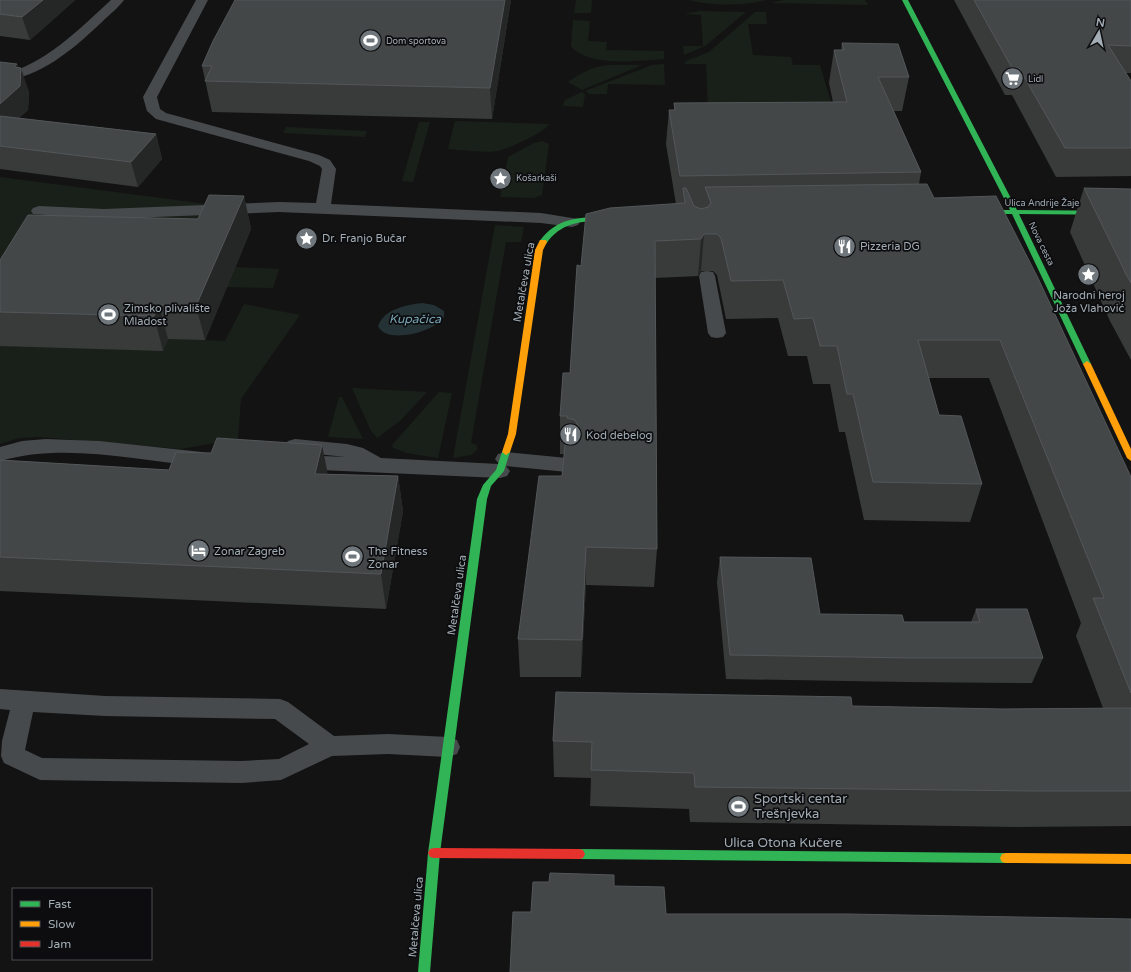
<svg xmlns="http://www.w3.org/2000/svg" width="1131" height="972" viewBox="0 0 1131 972" font-family="'Varela Round',sans-serif">
<style>
.green{fill:#192019}
.water{fill:#253235}
.lines{fill:none;stroke-linecap:round;stroke-linejoin:round}
.lane{fill:#474a4c;fill-rule:evenodd}
.fast{fill:#30b455;fill-rule:evenodd}
.slow{fill:#ff9f0a;fill-rule:evenodd}
.jam{fill:#e5322d;fill-rule:evenodd}
.wall{fill:#393b3b}
.shaded-wall{fill:#252626}
.building{fill:#444748;stroke:#535759}
.labels{text-anchor:middle;dominant-baseline:central;stroke-width:3.5;stroke-linejoin:round;paint-order:stroke}
.far-poi-label{font-size:9px;fill:#a2adb5;stroke:#0d0d0f;text-anchor:start}
.far-street-label{font-size:9px;fill:#a2adb5;stroke:#0d0d0f}
.poi-label{font-size:11px;fill:#a2adb5;stroke:#0d0d0f;text-anchor:start}
.street-label{font-size:11px;fill:#a2adb5;stroke:#0d0d0f}
.water-label{font-size:12px;font-style:italic;fill:#76a5b4;stroke:#0d0d0f}
.near-poi-label{font-size:13px;fill:#a2adb5;stroke:#0d0d0f;text-anchor:start}
.near-street-label{font-size:13px;fill:#a2adb5;stroke:#0d0d0f}
</style>
<rect width="100%" height="100%" fill="#131313"/>
<g class="green">
<path d="M576 0H592L591 13H574Z"/>
<path d="M689 0H766C745 6 710 6 689 0Z"/>
<path d="M783 0H865L868 5 771 3Z"/>
<path d="M699 11 746 12 705 46 684 55 683 46H703L701 15 684 14Z"/>
<path d="M755 12H766L767 24H748L753 55 791 57 793 65H820L841 136 709 133 706 64H685L686 61 709 52Z"/>
<path d="M573 20 590 21 588 41 607 42 606 50 664 51V59C640 61 586 67 571 46Z"/>
<path d="M664 64 665 85 608 84 607 94H590L585 91 652 65Z"/>
<path d="M609 65H642L582 90 568 82C582 72 592 67 609 65Z"/>
<path d="M582 92 585 94 583 107 563 106 565 100Z"/>
<path d="M455 121 549 124C546 132 507 149 498 151 484 153 462 150 448 149Z"/>
<path d="M419 122H430L413 182 402 181Z"/>
<path d="M286 127 367 131 365 137 283 133Z"/>
<path d="M542 141 549 144 542 195 534 198 500 197 508 157 534 143Z"/>
<path d="M0 177 230 207 251 229 236 267 279 269 273 288 226 287 205 340 225 341 244 304 300 315 241 399 238 439 181 449 40 437 19 438 0 444Z"/>
<path d="M495 225 524 227 521 242H506L471 443 477 445V450L471 455 453 458Z"/>
<path d="M352 388 427 392 400 421 377 438 371 431Z"/>
<path d="M439 392 452 393 438 458 407 453 393 448 392 445Z"/>
<path d="M339 397H342L363 439 328 437Z"/>
</g>
<path class="water" d="M422 303 434 305 444 311V317C435 332 386 345 378 326 384 309 406 305 422 303Z"/>
<g class="lines">
<g class="lane">
<path d="M111 0H124C118 8 109 15 102 22 70 52 44 74 0 83V75C45 65 78 30 111 0Z"/>
<path d="M196 0H208L157 97 160 109 166 113 319 155 330 160 336 169 331 204 541 213 578 219 580 222 578 225 572 227 541 223 279 212 104 219 33 214 31 211 33 208 39 206 104 209 279 202 316 203 322 169 320 166 309 161 156 119 147 111 143 97Z"/>
<path d="M707 271 713 272 715 276 726 333 723 337 717 338 711 337 708 333 699 276 701 272Z"/>
<path d="M46 439 99 441 202 452 209 454 212 459 209 464 202 466C135 461 66 442 0 461V447L22 441Z"/>
<path d="M295 439 347 444 363 448 381 458 499 464 495 459 498 454 505 452 567 458 574 460 577 465 574 470 567 472 506 466 510 471 507 476 500 478 298 469 291 467 288 462 291 457 298 455 346 457 288 451 285 446 288 441Z"/>
<path d="M0 689 105 696 280 699 288 702 334 736 388 734 448 737 457 740 460 747 457 754 448 757 388 754 332 756 281 780 241 783 40 780 4 763 1 756 2 741 10 710 0 709ZM33 712 105 716 275 719 309 744 279 759 241 761 42 758 25 750Z"/>
</g>
<g class="fast">
<path d="M902 0H908L1017 210 1131 211V215L1019 214 1091 364 1090 366 1087 367 1083 364 1012 214H974L970 212 974 210H1010Z"/>
<path d="M605 217H614L618 219 614 221C587 221 563 219 546 244H540L539 242C556 218 578 217 605 217Z"/>
<path d="M506 449 510 452 504 471 491 486 487 499 440 853 430 972H418L428 853 477 499 483 485 496 470 502 452Z"/>
<path d="M579 849 1006 853 1010 854 1012 858 1010 862 1006 863 579 859 575 858 573 854 575 850Z"/>
</g>
<g class="slow">
<path d="M540 240H546L547 242 543 250 516 434 510 452 506 455 502 452 508 434 535 250Z"/>
<path d="M1087 361 1091 364 1131 449V461L1127 458 1083 364Z"/>
<path d="M1006 853 1131 854V864L1006 863 1002 862 1000 858 1002 854Z"/>
</g>
<path class="jam" d="M434 848 579 849 583 850 585 854 583 858 579 859 434 858 430 857 428 853 430 849Z"/>
</g>
<g class="wall">
<path d="M0 0H75L30 40 0 36Z"/>
<path d="M511 0 492 119 212 112 202 66Z"/>
<path d="M954 0H1131V73H1126L1131 81V176L1056 177 1012 95H1005Z"/>
<path d="M842 43 909 77 902 111H894L921 172 919 184 934 198 1131 477V826L1016 827 690 822 689 809 590 806 591 778 554 777 553 741 852 706 1002 709 1103 708 1076 636 1081 623 989 378H929L939 415 982 484 970 522 864 520 845 432H839L830 384H813L807 356H788L778 318 726 319 717 275 713 271H701L698 276 655 278 657 549 654 587 586 585 581 677H520L518 639 562 476 564 454H560V416L570 373 581 266 676 204 666 144 669 110H674V103L833 102 829 83 834 50H841Z"/>
<path d="M0 62 17 64 29 92 28 110 19 118 156 134 162 159 138 187 0 169Z"/>
<path d="M1084 188 1131 189V360L1110 321 1070 232Z"/>
<path d="M244 196 251 229 205 340 168 339 163 351 0 346V260L198 219Z"/>
<path d="M0 460 169 470 398 476 403 511 386 609 0 591Z"/>
<path d="M720 557 820 614 904 622H971L976 609 1043 658 1032 683 904 682 726 679 717 582Z"/>
</g>
<g class="shaded-wall">
<path d="M43 0H75L30 40 22 17Z"/>
<path d="M505 0H511L492 119 490 88Z"/>
<path d="M17 64 21 74V68L29 92 28 110 0 135V104L14 67Z"/>
<path d="M156 134 162 159 138 187 131 162Z"/>
<path d="M244 196 251 229 205 340 196 306Z"/>
<path d="M704 234 701 271 698 276 701 239Z"/>
<path d="M159 305 168 339 163 351 154 316Z"/>
<path d="M322 445 329 480 315 474Z"/>
<path d="M398 476 403 511 386 609 381 574Z"/>
<path d="M586 547V585L581 677 582 640Z"/>
</g>
<g class="building">
<path d="M0 0H43L22 17 0 14Z"/>
<path d="M235 0H505L490 88 205 81 212 66H202L213 41Z"/>
<path d="M974 0H1131V46L1108 45 1131 81V148H1065L1019 68H1012Z"/>
<path d="M842 43 898 44 909 77H878L921 172 680 176 669 110H675L674 103 847 102 834 50H844Z"/>
<path d="M0 62 17 64 14 67 21 68 20 86 0 104Z"/>
<path d="M0 116 156 134 131 162 0 146Z"/>
<path d="M927 184 934 198 996 196 1038 278 1131 477V693L1093 598H1104L1000 340H918L939 415 961 416 982 484 873 482 853 394H847L837 346H820L813 318 794 319 783 280 731 281 721 238 717 234H704L701 239 655 241 657 549 586 547 582 640 518 639 539 476H562L566 435 575 433 579 428 575 420 567 418V416H560L563 373H570L577 265 581 266 586 214 610 208 685 203 683 188H686L694 206 701 209 708 207 711 203 705 187Z"/>
<path d="M1084 188 1131 189V283L1127 276Z"/>
<path d="M209 195 244 196 196 306 159 305 154 316 0 312V260L28 215 198 219Z"/>
<path d="M217 438 322 445 315 474 398 476 381 574 0 557V460L169 470 176 452 211 453Z"/>
<path d="M720 557 811 558 820 614 902 615 904 622H980L976 609H1027L1043 658H912L730 655Z"/>
<path d="M556 692 851 697 852 706 1002 709 1131 708V791H1034L695 787 694 773 591 770 592 742 553 741Z"/>
<path d="M550 873 614 875V886L664 887 666 914H847L1131 919V972H510L513 912H531L533 882H549Z"/>
</g>
<defs>
<symbol id="stadium-disc" viewBox="-11 -11 22 22"><circle r="9.5" fill="#70777c" stroke="#0d0d0f"/><path d="M0-5a6.5 5 0 1 0 0 10a6.5 5 0 1 0 0-10ZM-3.5-1.8h7v3.6h-7Z" fill="#fff"/></symbol>
<symbol id="supermarket-disc" viewBox="-11 -11 22 22"><circle r="9.5" fill="#70777c" stroke="#0d0d0f"/><path d="M-6-5.5h2.5l.6 2H6L4.5 2H-2.5L-4.4-4H-6ZM-1.5 3.2a1.3 1.3 0 1 0 .1 0ZM3 3.2a1.3 1.3 0 1 0 .1 0Z" fill="#fff"/></symbol>
<symbol id="sight-disc" viewBox="-11 -11 22 22"><circle r="9.5" fill="#70777c" stroke="#0d0d0f"/><path d="M0-6L1.8-2.2L6-1.7L2.9 1.2L3.7 5.4L0 3.3L-3.7 5.4L-2.9 1.2L-6-1.7L-1.8-2.2Z" fill="#fff"/></symbol>
<symbol id="restaurant-disc" viewBox="-11 -11 22 22"><circle r="9.5" fill="#70777c" stroke="#0d0d0f"/><path d="M-5-6h1v4h1v-4h1v4h1v-4h1v5L-1.5 .5V6h-2V.5L-5-1ZM5-6V6H3V1.5H1.5Q1.5-4 5-6Z" fill="#fff"/></symbol>
<symbol id="hotel-disc" viewBox="-11 -11 22 22"><circle r="9.5" fill="#70777c" stroke="#0d0d0f"/><path d="M-6-4.5h1.5V1H6V5H4.5V3h-9V5H-6ZM-4 0a1.8 1.8 0 1 1 3.6 0ZM.5 0V-2.5h3Q6-2.5 6 0Z" fill="#fff"/></symbol>
</defs>
<g fill-rule="evenodd">
<use href="#stadium-disc" x="358" y="28" width="25" height="25"/>
<use href="#supermarket-disc" x="1000" y="66" width="25" height="25"/>
<use href="#sight-disc" x="488" y="166" width="25" height="25"/>
<use href="#sight-disc" x="294" y="226" width="25" height="25"/>
<use href="#restaurant-disc" x="832" y="234" width="25" height="25"/>
<use href="#sight-disc" x="1076" y="262" width="25" height="25"/>
<use href="#stadium-disc" x="96" y="302" width="25" height="25"/>
<use href="#restaurant-disc" x="558" y="422" width="25" height="25"/>
<use href="#hotel-disc" x="186" y="538" width="25" height="25"/>
<use href="#stadium-disc" x="340" y="544" width="25" height="25"/>
<use href="#stadium-disc" x="726" y="794" width="25" height="25"/>
</g>
<g class="labels">
<g class="far-poi-label">
<text x="386" y="41">Dom sportova</text>
<text x="1028" y="79">Lidl</text>
<text x="516" y="178">Košarkaši</text>
</g>
<g class="far-street-label">
<text x="1042" y="203">Ulica Andrije Žaje</text>
<text transform="translate(1041 244) rotate(64)">Nova cesta</text>
</g>
<g class="poi-label">
<text x="322" y="238">Dr. Franjo Bučar</text>
<text x="860" y="246">Pizzeria DG</text>
<text x="1089" y="295" text-anchor="middle">Narodni heroj<tspan x="1089" dy="13">Joža Vlahović</tspan></text>
<text x="124" y="308">Zimsko plivalište<tspan x="124" dy="13">Mladost</tspan></text>
<text x="586" y="435">Kod debelog</text>
<text x="214" y="551">Zonar Zagreb</text>
<text x="368" y="551">The Fitness<tspan x="368" dy="13">Zonar</tspan></text>
</g>
<g class="street-label">
<text transform="translate(524 282) rotate(-80)">Metalčeva ulica</text>
<text transform="translate(457 595) rotate(-82)">Metalčeva ulica</text>
<text transform="translate(416 917) rotate(-85)">Metalčeva ulica</text>
</g>
<g class="water-label">
<text x="415" y="319">Kupačica</text>
</g>
<g class="near-poi-label">
<text x="754" y="799">Sportski centar<tspan x="754" dy="15">Trešnjevka</tspan></text>
</g>
<g class="near-street-label">
<text x="783" y="843">Ulica Otona Kučere</text>
</g>
</g>
<rect x="12" y="888" width="140" height="72" fill="#0d0d0f" stroke="#494d51"/>
<rect x="20" y="901" width="20" height="6" fill="#30b455" stroke="#494d51"/>
<text x="48" y="908" font-size="12" fill="#a2adb5">Fast</text>
<rect x="20" y="921" width="20" height="6" fill="#ff9f0a" stroke="#494d51"/>
<text x="48" y="928" font-size="12" fill="#a2adb5">Slow</text>
<rect x="20" y="941" width="20" height="6" fill="#e5322d" stroke="#494d51"/>
<text x="48" y="948" font-size="12" fill="#a2adb5">Jam</text>
<g transform="translate(1099 32) rotate(9)" stroke="#0d0d0f" stroke-width="3" paint-order="stroke">
<path d="M0-3L7 15L0 10L-7 15Z" fill="#a2adb5"/>
<text y="-6" font-size="11" font-weight="bold" text-anchor="middle" fill="#a2adb5">N</text>
</g>
</svg>
